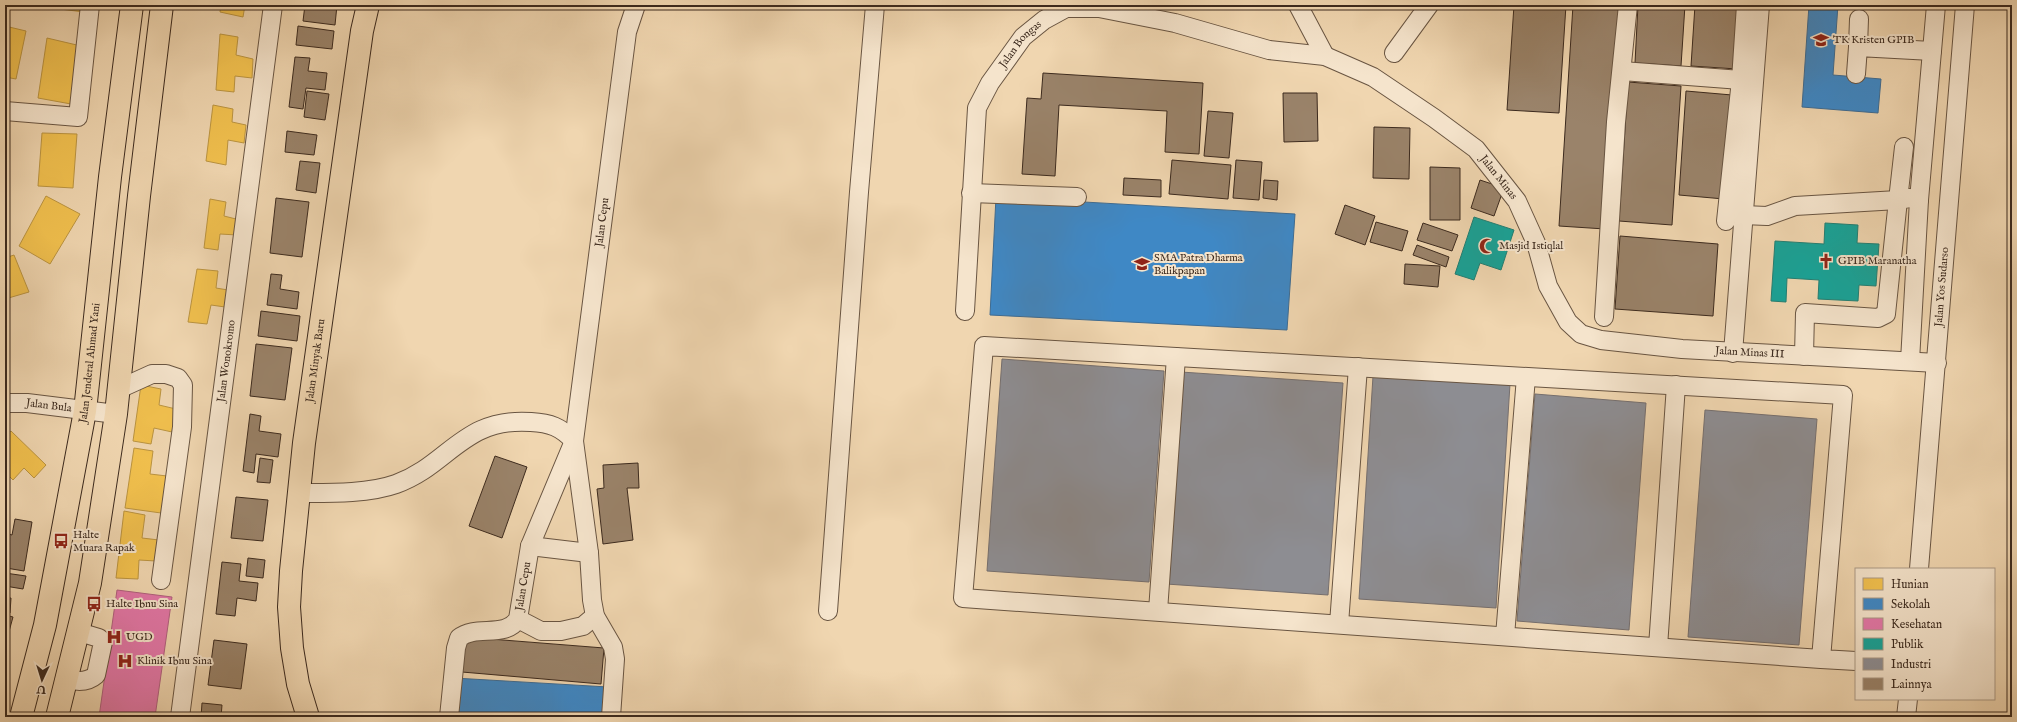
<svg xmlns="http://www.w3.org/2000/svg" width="2017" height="722" viewBox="0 0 2017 722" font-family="'IM FELL English',serif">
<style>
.homes{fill:#f2c14e;stroke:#bb9440}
.schools{fill:#3f88c5;stroke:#3e6c93}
.health{fill:#e377a8;stroke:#b1607f}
.public{fill:#17a398;stroke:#227f73}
.industry{fill:#8d8d92;stroke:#756f6f}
.building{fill:#9a836a;stroke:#3c2a1e}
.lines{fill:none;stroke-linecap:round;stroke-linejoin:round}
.minor-casing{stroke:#695542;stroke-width:20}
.major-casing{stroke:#3c2a1e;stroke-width:24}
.minor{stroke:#f5e4cc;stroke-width:18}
.major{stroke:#f0d6b0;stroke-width:22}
.labels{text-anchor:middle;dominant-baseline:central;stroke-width:4;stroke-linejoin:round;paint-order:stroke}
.poi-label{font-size:11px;fill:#3c2a1e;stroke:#f5e4cc;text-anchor:start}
.street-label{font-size:11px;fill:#3c2a1e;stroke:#f5e4cc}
</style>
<rect width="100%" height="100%" fill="#f0d6b0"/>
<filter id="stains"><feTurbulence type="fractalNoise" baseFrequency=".005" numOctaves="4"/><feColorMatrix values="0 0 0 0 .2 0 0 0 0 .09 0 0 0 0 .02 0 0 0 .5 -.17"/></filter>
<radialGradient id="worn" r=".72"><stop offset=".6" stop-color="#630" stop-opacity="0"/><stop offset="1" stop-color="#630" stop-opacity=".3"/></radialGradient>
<g class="homes">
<path d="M53 5H85L84 12 52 8Z"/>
<path d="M221 5H245L243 17 220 12Z"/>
<path d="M5 26 26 31 16 79 5 77Z"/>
<path d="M220 34 238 37 236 55 253 59 252 78 235 76 234 92 216 90Z"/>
<path d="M47 38 81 46 71 104 38 98Z"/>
<path d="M213 105 233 109 232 122 246 125 244 143 228 140 226 165 206 161Z"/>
<path d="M42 133 77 134 73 188 38 186Z"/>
<path d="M46 196 80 214 50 264 19 246Z"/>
<path d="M210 199 226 202 224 216 240 220 237 235 220 234 218 250 204 248Z"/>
<path d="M14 255 29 292 5 299V258Z"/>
<path d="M197 269 218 271 216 288 228 290 225 307 211 305 207 324 188 322Z"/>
<path d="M141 385 161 389 159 405 176 409 172 432 154 428 151 444 133 441Z"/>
<path d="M11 431 46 465 34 478 24 468 13 480 5 472V436Z"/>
<path d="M134 448 153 451 150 474 167 476 161 513 125 508Z"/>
<path d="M124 511 145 515 142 538 159 540 156 561 139 560 138 579 116 578Z"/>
</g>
<g class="schools">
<path d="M1809 5H1838L1833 75 1881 79 1878 113 1802 107Z"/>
<path d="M996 197 1295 214 1287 330 990 315Z"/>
<path d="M454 678 608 687 606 717H452Z"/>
</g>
<path class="health" d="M117 590 172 597 155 717H99Z"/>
<g class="public">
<path d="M1474 217 1514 230 1501 270 1480 263 1474 280 1455 274Z"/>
<path d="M1825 223 1858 225 1857 243 1879 244 1876 286 1859 285 1858 301 1818 299 1819 280 1787 278 1786 302 1771 301 1775 241 1824 244Z"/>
</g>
<g class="industry">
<path d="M1002 359 1164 371 1149 582 987 571Z"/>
<path d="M1181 372 1343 383 1328 595 1166 584Z"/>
<path d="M1373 376 1510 384 1496 608 1359 599Z"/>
<path d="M1535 394 1646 403 1629 630 1517 621Z"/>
<path d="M1705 410 1817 419 1799 645 1688 637Z"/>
</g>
<g class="building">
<path d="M305 5H337L335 25 303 21Z"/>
<path d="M1514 5H1566L1559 113 1507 110Z"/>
<path d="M1573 5H1620L1605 229 1559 226Z"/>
<path d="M1638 5H1685L1681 66 1635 63Z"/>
<path d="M1695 5H1742L1737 69 1691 66Z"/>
<path d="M298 26 334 31 332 49 296 45Z"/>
<path d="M295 57 310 58 308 71 327 73 325 90 306 88 303 109 289 107Z"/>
<path d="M1043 73 1203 83 1199 154 1165 152 1167 111 1059 105 1055 176 1022 174 1027 98 1041 99Z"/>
<path d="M1628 82 1681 86 1672 225 1619 221Z"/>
<path d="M307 91 329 94 325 120 304 117Z"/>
<path d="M1686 91 1732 95 1724 199 1679 195Z"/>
<path d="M1283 93H1317L1318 141 1284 142Z"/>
<path d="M1208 111 1233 113 1229 158 1204 156Z"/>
<path d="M1374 127 1410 128 1409 179 1373 178Z"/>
<path d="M287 131 317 135 314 155 285 152Z"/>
<path d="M1172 160 1231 165 1228 199 1169 194Z"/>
<path d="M1236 160 1262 162 1259 200 1233 198Z"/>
<path d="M300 161 320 163 316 193 296 190Z"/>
<path d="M1430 167 1460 168V220H1430Z"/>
<path d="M1124 178 1161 180V197L1123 195Z"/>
<path d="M1264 180 1278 181 1277 200 1263 198Z"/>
<path d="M1480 180 1504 188 1494 216 1471 208Z"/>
<path d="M276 198 309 202 302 257 270 253Z"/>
<path d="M1345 205 1375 216 1365 245 1335 234Z"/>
<path d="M1376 222 1408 231 1402 251 1370 242Z"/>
<path d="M1423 223 1458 235 1452 251 1417 240Z"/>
<path d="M1620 236 1718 244 1713 316 1615 309Z"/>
<path d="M1417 245 1449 257 1446 267 1413 255Z"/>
<path d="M1405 264 1440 266 1438 287 1404 284Z"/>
<path d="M271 274 282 275 280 289 299 292 297 309 267 305Z"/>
<path d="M261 311 300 316 297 341 258 336Z"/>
<path d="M256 344 292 348 285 400 250 396Z"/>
<path d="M250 414 261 416 259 431 281 434 278 457 256 454 254 473 243 471Z"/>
<path d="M495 456 527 467 502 538 469 526Z"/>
<path d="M260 458 273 460 270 483 257 482Z"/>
<path d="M638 463 639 488H627L633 540 603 544 597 489 604 488 603 465Z"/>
<path d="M236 497 268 500 263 541 231 538Z"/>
<path d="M15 519 32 522 24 571 6 568 9 555 5 554V533L12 535Z"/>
<path d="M248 558 265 560 263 578 246 576Z"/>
<path d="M222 562 241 564 239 581 258 583 256 601 237 598 235 616 216 614Z"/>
<path d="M5 573 26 576 23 589 5 586Z"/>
<path d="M5 598H11L10 613H5Z"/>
<path d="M5 615 13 617 5 646Z"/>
<path d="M465 637 604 648 601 684 462 672Z"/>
<path d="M214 640 247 644 241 689 208 685Z"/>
<path d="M202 703 222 705 221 717H201Z"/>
</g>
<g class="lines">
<defs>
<g id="minor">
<path d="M1298 5 1325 56"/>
<path d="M1858 47 1859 19"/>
<path d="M1394 53 1429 5"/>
<path d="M1622 71 1741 80"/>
<path d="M1856 74 1858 47 1932 51"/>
<path d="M5 111 78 117 90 5"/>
<path d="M971 193 1077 197"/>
<path d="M1743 215 1767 216 1795 206 1898 200 1904 147"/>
<path d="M1726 221 1741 80 1746 5"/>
<path id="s1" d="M965 311 977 108 990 83 1023 37 1044 20 1066 8H1099L1175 23 1269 50 1325 56 1373 77 1434 118 1476 149 1517 201 1536 243 1548 286 1568 322 1581 334 1601 340 1682 349 1937 363"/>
<path d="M1604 317 1616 122 1628 5"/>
<path d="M1733 353 1760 5"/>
<path d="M1804 356 1805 313 1878 318 1886 314 1898 200 1910 198 1919 200"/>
<path d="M1910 361 1919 200 1936 5"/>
<path d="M119 389 152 374H166L178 378 183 385 182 427 161 580"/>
<path id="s2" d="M5 403H27L116 414"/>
<path d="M299 493C328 493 368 494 396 484 449 465 463 417 531 422 550 423 561 427 574 441"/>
<path d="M530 546 589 553"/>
<path id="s3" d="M1919 569 1965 5"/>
<path d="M828 611 859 192 875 5"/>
<path d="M1158 611 1176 357"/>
<path d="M518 619 541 631H561L583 626 595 616"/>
<path d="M1339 624 1358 367"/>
<path d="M1505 636 1526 377"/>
<path d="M1658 647 1676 385"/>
<path d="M1821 659 1843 395 984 346 963 598 1821 659 1856 661"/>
<path d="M67 679C77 682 88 682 96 675L103 642 99 638 79 632"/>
<path id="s4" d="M180 717 273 5"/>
<path id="s5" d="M449 717 456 648 459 638C476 624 505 639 518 619L530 546 574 441"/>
<path id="s6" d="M611 717 615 659 613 647 595 616 592 600 589 553 574 441 627 32 636 5"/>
<path d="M1906 717 1908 699"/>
</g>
<g id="major">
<path id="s7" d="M21 717 45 625 85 411 110 177 132 5"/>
<path d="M57 717 90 583 116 414 139 196 162 5"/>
<path id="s8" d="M308 717 298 684 292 648 289 607 291 571 304 443 362 31 368 5"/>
</g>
</defs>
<use href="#minor" class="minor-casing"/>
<use href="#major" class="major-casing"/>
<use href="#minor" class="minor"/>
<use href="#major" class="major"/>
</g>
<defs>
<symbol id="school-bare" viewBox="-9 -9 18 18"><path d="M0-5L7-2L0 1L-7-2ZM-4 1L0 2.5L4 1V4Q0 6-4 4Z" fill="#8f2418" stroke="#f5e4cc" stroke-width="2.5" paint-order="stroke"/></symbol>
<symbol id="mosque-bare" viewBox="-9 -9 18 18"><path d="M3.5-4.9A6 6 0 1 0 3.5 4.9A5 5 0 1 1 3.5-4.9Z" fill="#8f2418" stroke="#f5e4cc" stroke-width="2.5" paint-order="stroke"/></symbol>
<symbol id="church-bare" viewBox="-9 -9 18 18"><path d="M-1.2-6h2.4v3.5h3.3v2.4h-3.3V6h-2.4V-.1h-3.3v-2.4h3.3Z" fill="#8f2418" stroke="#f5e4cc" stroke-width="2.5" paint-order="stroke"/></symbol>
<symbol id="bus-bare" viewBox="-9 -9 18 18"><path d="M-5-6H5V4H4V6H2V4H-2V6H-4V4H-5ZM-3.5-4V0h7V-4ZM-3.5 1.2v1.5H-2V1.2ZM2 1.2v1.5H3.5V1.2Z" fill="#8f2418" stroke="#f5e4cc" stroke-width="2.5" paint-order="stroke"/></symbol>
<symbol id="hospital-bare" viewBox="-9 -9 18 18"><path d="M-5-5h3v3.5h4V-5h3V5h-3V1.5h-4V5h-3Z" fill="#8f2418" stroke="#f5e4cc" stroke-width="2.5" paint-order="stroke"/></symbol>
</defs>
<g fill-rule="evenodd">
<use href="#school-bare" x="1810" y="29" width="22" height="22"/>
<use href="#mosque-bare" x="1476" y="235" width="22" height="22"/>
<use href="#church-bare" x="1815" y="250" width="22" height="22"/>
<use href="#school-bare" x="1131" y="253" width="22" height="22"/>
<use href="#bus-bare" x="50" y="530" width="22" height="22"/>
<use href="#bus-bare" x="83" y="593" width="22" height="22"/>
<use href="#hospital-bare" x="103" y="626" width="22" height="22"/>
<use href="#hospital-bare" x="114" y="650" width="22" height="22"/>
</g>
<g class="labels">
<g class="poi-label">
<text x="1833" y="40">TK Kristen GPIB</text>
<text x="1499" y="246">Masjid Istiqlal</text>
<text x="1154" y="258">SMA Patra Dharma<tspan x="1154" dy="13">Balikpapan</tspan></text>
<text x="1838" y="261">GPIB Maranatha</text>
<text x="73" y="535">Halte<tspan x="73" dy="13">Muara Rapak</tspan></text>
<text x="106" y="604">Halte Ibnu Sina</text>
<text x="126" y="637">UGD</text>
<text x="137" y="661">Klinik Ibnu Sina</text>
</g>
<g class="street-label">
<text stroke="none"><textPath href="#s1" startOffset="281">Jalan Bongas</textPath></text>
<text stroke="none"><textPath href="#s1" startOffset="819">Jalan Minas</textPath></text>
<text stroke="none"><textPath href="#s6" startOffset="503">Jalan Cepu</textPath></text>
<text stroke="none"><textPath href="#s3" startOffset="283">Jalan Yos Sudarso</textPath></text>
<text stroke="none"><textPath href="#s1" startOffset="1169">Jalan Minas III</textPath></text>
<text stroke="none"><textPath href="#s4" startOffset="359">Jalan Wonokromo</textPath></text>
<text stroke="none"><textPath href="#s8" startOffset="360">Jalan Minyak Baru</textPath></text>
<text stroke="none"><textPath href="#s7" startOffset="361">Jalan Jenderal Ahmad Yani</textPath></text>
<text stroke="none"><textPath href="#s2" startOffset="44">Jalan Bula</textPath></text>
<text stroke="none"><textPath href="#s5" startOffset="177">Jalan Cepu</textPath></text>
</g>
</g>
<rect width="2017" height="722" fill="none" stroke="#f0d6b0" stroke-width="20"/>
<rect x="6" y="6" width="2005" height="710" fill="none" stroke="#3c2a1e" stroke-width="2"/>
<rect x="10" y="10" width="1997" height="702" fill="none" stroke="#3c2a1e"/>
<rect x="1855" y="568" width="140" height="132" fill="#f5e4cc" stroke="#ab9a86"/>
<rect x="1863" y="578" width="20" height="12" fill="#f2c14e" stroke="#ab9a86"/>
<text x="1891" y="588" font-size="12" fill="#3c2a1e">Hunian</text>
<rect x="1863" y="598" width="20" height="12" fill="#3f88c5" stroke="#ab9a86"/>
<text x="1891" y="608" font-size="12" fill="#3c2a1e">Sekolah</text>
<rect x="1863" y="618" width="20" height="12" fill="#e377a8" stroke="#ab9a86"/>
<text x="1891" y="628" font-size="12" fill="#3c2a1e">Kesehatan</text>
<rect x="1863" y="638" width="20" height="12" fill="#17a398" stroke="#ab9a86"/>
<text x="1891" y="648" font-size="12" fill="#3c2a1e">Publik</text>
<rect x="1863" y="658" width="20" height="12" fill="#8d8d92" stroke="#ab9a86"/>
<text x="1891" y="668" font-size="12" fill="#3c2a1e">Industri</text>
<rect x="1863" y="678" width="20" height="12" fill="#9a836a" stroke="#ab9a86"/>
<text x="1891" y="688" font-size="12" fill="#3c2a1e">Lainnya</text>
<g transform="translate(42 680) rotate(184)" stroke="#f5e4cc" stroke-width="3" paint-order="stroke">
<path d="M0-3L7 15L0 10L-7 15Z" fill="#3c2a1e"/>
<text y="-6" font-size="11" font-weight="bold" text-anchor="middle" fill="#3c2a1e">U</text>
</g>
<rect width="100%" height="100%" filter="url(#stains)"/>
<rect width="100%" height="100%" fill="url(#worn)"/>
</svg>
